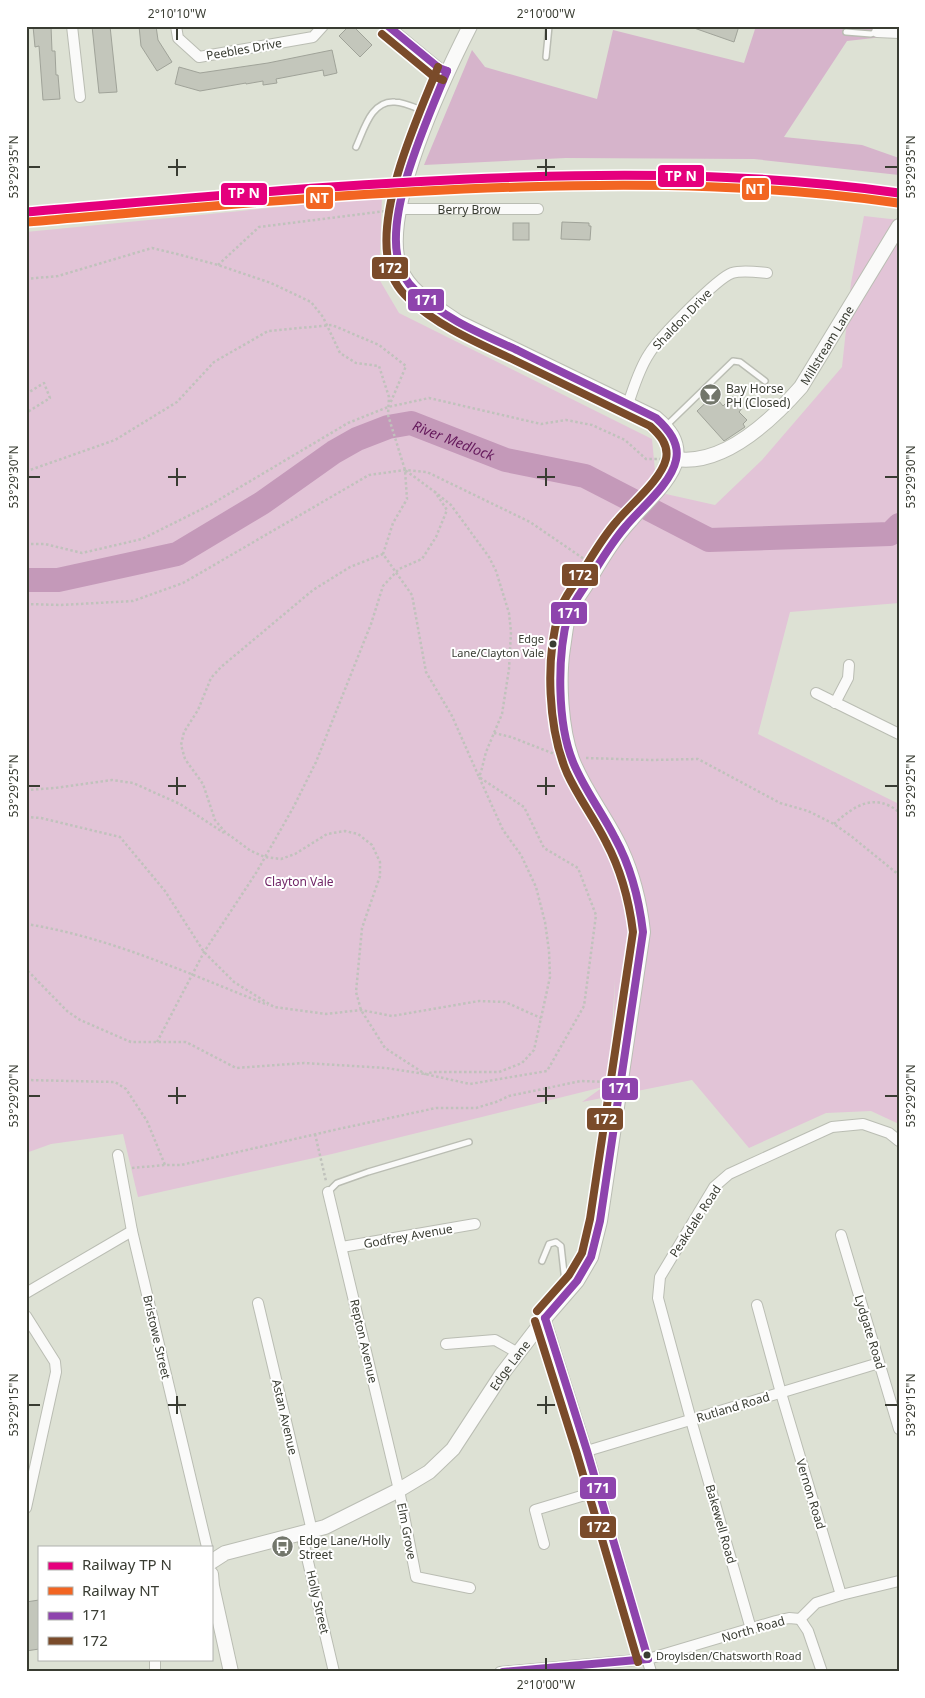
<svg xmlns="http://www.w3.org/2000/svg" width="925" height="1698" viewBox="0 0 925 1698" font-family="'Noto Sans',sans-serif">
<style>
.green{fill:#e2c4d7;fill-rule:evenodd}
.forest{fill:#d6b4cb}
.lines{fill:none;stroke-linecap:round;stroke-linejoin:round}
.river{stroke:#c499b9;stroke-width:24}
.building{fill:#c3c6bb;stroke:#a0a399}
.service-casing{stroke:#babdb3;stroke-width:8}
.minor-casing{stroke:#babdb3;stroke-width:12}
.tertiary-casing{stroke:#babdb3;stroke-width:16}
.path{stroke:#c0c2bc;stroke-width:2.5;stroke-dasharray:2.5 2.5;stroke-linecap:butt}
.service{stroke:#fafaf9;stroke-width:5}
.minor{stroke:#fafaf9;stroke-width:10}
.tertiary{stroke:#fafaf9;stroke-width:14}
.bus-1-casing{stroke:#fff;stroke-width:11}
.bus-2-casing{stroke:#fff;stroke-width:11}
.bus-1{stroke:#8e44ad;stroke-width:8}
.bus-2{stroke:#7a4b2a;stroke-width:8}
.rail-1-casing{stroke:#fff;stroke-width:12}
.rail-2-casing{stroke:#fff;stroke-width:12}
.rail-1{stroke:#e5007d;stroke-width:9}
.rail-2{stroke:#f26522;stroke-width:9}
.ticks{fill:none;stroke:#393c32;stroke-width:2}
.bus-dot{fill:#393c32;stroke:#fff;stroke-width:2}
.labels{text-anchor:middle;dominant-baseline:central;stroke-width:4;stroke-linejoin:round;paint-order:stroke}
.bus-label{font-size:11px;fill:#393c32;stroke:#fff;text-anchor:end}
.street-label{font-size:12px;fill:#393c32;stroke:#fff}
.poi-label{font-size:12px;fill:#393c32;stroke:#fff;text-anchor:start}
.park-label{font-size:12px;fill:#702566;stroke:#fff}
.water-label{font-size:14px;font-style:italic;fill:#651a5c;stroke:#fff}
.line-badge{stroke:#fff;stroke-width:2}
.badge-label{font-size:14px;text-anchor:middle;font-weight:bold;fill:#fff}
.neatline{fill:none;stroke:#393c32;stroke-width:2}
.ticks-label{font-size:12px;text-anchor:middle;fill:#393c32}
</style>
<rect width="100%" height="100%" fill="#dde1d4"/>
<path class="green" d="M382 197 379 279 399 313 652 439 657 492 715 505 762 460 842 367 851 283 864 216 899 220V603L790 612 758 734 899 804V1124L871 1111 826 1113 749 1148 692 1080 582 1102 603 1087 332 1154 138 1197 123 1134 51 1144 26 1153V232ZM615 979 612 1081 610 1083H609Z"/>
<path class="forest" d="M756 26H889L892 36 847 41 784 137 862 145 899 158V175L754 159 566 158 424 165 472 50 485 67 597 99 613 30 744 63Z"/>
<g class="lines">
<path class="river" id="s1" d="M26 580H58L177 554 262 503 334 452 357 439 388 427 411 423 506 460 585 476 709 540 890 534 899 525"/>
</g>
<g class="building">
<path d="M33 26H51L52 51H55L56 75H58L60 99 43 100 39 46 35 47Z"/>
<path d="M92 26H110L117 92 99 93Z"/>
<path d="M139 26H156L158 40 172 62 157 71 141 46Z"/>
<path d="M349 26H353L372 45 360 57 339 36Z"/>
<path d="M694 26H739L734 42 694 28Z"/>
<path d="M332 50 337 73 324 76 323 70 276 79 277 83 263 85V81L246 84V83L200 91 175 84 179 67 200 73 268 63Z"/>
<path d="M562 222 589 223V226H591L590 240 561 239Z"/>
<rect x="513" y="223" width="16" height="17"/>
<path d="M714 395 723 406 733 396 743 407 739 412 747 420 743 424 745 427 724 441 697 411Z"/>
<path d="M39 1600V1649L26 1651V1602Z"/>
</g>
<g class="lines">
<defs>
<g id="service">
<path d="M846 32 871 34 877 32"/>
<path d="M546 57 549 26"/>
<path d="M356 147C364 130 371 100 395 102 405 102 420 110 429 113"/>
<path d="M666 426 733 361 740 362 765 381"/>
<path d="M328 1192 337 1183 368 1172 469 1142"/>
<path d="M542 1261 549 1244 556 1242 561 1246 566 1291"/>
</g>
<g id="minor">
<path d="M72 26 80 97"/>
<path d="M176 26 178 38 199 57 313 37 323 26"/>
<path d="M388 26 439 68 447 71"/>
<path d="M877 32 899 33"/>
<path id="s2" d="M400 209H538"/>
<path d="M628 404C634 387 639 369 649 354 658 339 717 278 732 273 742 270 756 272 767 273"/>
<path d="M816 693 899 734"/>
<path d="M835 703 848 678 849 665"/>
<path d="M118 1155 132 1231 207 1547"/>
<path d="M328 1192 399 1490 416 1577 470 1588"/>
<path d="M841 1235 899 1429"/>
<path d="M342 1247 475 1224"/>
<path d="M26 1293 132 1231"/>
<path d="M258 1303 312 1531"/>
<path d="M757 1305 781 1393 841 1595"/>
<path d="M26 1316 55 1362 56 1372 26 1508"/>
<path d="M545 1318 587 1451 651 1672"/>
<path d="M446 1344 495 1340 518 1353"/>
<path d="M587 1451 879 1363"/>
<path d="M301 1532 334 1672"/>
<path d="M544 1544 535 1510 598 1491"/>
<path d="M800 1619 816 1603 841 1595 899 1581"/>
<path d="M800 1619 808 1631 822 1672"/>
<path d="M751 1629 691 1420 658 1298 660 1277 714 1187 729 1174 832 1127 863 1124 889 1133 899 1141"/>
<path d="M155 1659V1672"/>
<path d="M500 1672 648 1659 776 1621 789 1618 800 1619"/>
</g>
<g id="tertiary">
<path id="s3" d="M676 459C724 466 771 421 801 387L899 226"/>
<path id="s4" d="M211 1562 225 1553 325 1527 399 1490 429 1472 453 1449 502 1374 545 1318 577 1281 591 1257 600 1221 643 932C640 904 633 875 621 849 607 818 584 791 572 759 561 729 558 680 563 648 565 636 566 621 570 611 574 602 581 593 586 585 600 562 613 539 631 520 644 504 672 480 676 460 679 441 669 429 656 418L458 322C437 307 410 293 400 268 379 213 444 77 470 26"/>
<path d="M211 1574 212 1586 231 1672"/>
</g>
</defs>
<use href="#service" class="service-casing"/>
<use href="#minor" class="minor-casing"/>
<use href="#tertiary" class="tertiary-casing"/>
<g class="path">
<path d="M218 265 259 227 386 211"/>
<path d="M26 279 58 276 152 248 177 254 218 265 271 283 311 302 323 317 340 353 356 363 379 366 389 397 388 415 405 470 407 499 393 523 383 554 412 595 426 672 452 716 479 777 524 807 544 848 578 868 596 915 584 1006 547 1071 470 1084 425 1074 386 1068 304 1063 236 1068 186 1042H131L80 1020 67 1011 26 969"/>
<path d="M26 394 44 383 50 398 26 413"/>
<path d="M26 469 30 470 115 440 177 402 214 362 268 331 332 325 379 345 406 366 390 404"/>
<path d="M26 544H45L82 553 142 539 210 505 348 423 388 407 429 398 541 424 566 420 592 425 625 440 646 459H662"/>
<path d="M383 554 350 567 313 590 221 667 211 678 198 710 184 732 181 745 185 759 203 784 215 820 225 832 251 851 265 857 281 859 295 854 327 834 345 831 358 834 372 845 380 862V876L362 928 356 992 361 1010 385 1048 425 1074 434 1072H499L522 1063 534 1050 550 977 549 951 545 922 536 887 521 855 503 830 479 777 481 772 486 752 502 714 509 669 511 632 509 613 496 571 489 557 451 505 435 492"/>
<path d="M26 604 61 605 133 601 183 583 369 475 405 470 427 472 530 522 587 561"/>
<path d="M494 733 511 737 557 755"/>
<path d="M586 758 651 760 698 759 780 803 808 811 834 824 851 836 899 875"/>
<path d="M26 790 55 788 112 780 133 783 180 804 224 833"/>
<path d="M26 817 41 818 120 837 165 891 204 952 234 982 274 1007 326 1014 361 1010 392 1016 479 1001 505 1002 541 1018"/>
<path d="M834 824C854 806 874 792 899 812"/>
<path d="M26 924C110 937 189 974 268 1005"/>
<path d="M157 1042 204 952 256 873 293 808 316 762 371 624 383 586 399 569 422 559 436 537 447 510 435 492 405 470"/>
<path d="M26 1080 115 1082 126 1089 147 1121 165 1165H181L334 1130 436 1108H476L496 1102 509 1096 581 1081 609 1082"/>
<path d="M315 1134 326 1181"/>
<path d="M132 1168 165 1165"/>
</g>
<use href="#service" class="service"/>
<use href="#minor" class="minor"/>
<use href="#tertiary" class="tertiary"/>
<defs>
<g id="bus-1">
<path d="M388 26 439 68 447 71"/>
<path d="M447 71C428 118 386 209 398 259 400 271 407 283 416 291 444 319 482 334 517 350 563 373 610 395 656 418 668 429 680 443 676 460 671 484 641 508 626 526 610 544 598 566 585 586 579 595 572 605 568 615 557 656 557 723 573 762 584 789 602 812 615 838 631 867 639 899 643 932L600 1221 591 1257 577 1281 545 1318"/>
<path d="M545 1318 587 1451 648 1659"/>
<path d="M503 1672 648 1659"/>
</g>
<g id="bus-2">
<path d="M382 34 433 76 443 80"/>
<path d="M438 67C417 119 378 204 388 260 390 275 398 289 409 299 439 327 478 343 514 360 559 382 605 404 650 426 660 435 669 445 666 459 661 480 631 504 617 521 601 539 590 560 577 580 570 591 562 601 559 613 545 659 548 729 567 773 578 797 594 818 606 842 621 870 629 900 633 932L590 1219 582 1253 569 1275 537 1311"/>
<path d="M535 1321 577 1454 638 1662"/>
</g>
</defs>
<use href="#bus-1" class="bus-1-casing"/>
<use href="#bus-2" class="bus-2-casing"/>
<use href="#bus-1" class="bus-1"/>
<use href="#bus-2" class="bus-2"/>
<defs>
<path id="rail-1" d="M26 212C191 198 356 182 522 177 648 173 773 175 899 193"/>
<path id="rail-2" d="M27 222C191 208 356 192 521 187 647 183 772 185 898 203"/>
</defs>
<use href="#rail-1" class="rail-1-casing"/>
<use href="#rail-2" class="rail-2-casing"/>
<use href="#rail-1" class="rail-1"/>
<use href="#rail-2" class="rail-2"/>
</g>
<path class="ticks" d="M177 28V40M546 28V40M177 159V176M546 159V176M28 167H40M168 167H186M537 167H555M885 167H898M177 468V486M546 468V486M28 477H40M168 477H186M537 477H555M885 477H898M177 777V795M546 777V795M28 786H40M168 786H186M537 786H555M885 786H898M177 1087V1104M546 1087V1104M28 1096H40M168 1096H186M537 1096H555M885 1096H898M177 1396V1414M546 1396V1414M28 1405H40M168 1405H186M537 1405H555M885 1405H898M546 1658V1670"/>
<defs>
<symbol id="bar-disc" viewBox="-11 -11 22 22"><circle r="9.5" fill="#72766b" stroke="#fff"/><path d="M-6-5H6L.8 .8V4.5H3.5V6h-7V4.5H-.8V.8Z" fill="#fff"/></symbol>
<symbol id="bus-disc" viewBox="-11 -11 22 22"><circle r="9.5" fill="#72766b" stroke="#fff"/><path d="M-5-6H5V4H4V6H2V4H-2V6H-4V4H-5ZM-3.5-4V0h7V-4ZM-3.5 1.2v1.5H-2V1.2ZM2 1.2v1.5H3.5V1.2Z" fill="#fff"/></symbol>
</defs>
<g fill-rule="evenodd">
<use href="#bar-disc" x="698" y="382" width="25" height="25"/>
<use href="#bus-disc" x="270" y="1534" width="25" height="25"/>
</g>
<g class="bus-dot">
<circle cx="553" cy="644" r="4.5"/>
<circle cx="647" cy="1655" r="4.5"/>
</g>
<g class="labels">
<g class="bus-label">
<text x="544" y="638">Edge<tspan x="544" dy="14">Lane/Clayton Vale</tspan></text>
<text x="656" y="1655" text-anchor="start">Droylsden/Chatsworth Road</text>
</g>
<g class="street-label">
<text transform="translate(244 49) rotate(-10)">Peebles Drive</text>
<text stroke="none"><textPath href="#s2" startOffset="69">Berry Brow</textPath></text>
<text transform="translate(682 319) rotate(-46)">Shaldon Drive</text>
<text stroke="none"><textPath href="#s3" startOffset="199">Millstream Lane</textPath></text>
<text transform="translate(695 1221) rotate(-57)">Peakdale Road</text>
<text transform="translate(408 1236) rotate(-10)">Godfrey Avenue</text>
<text transform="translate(870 1332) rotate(73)">Lydgate Road</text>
<text transform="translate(157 1337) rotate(77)">Bristowe Street</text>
<text transform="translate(364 1341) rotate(77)">Repton Avenue</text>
<text stroke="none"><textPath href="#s4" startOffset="372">Edge Lane</textPath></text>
<text transform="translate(733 1407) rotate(-17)">Rutland Road</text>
<text transform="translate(285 1417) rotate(77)">Astan Avenue</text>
<text transform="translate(811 1494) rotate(73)">Vernon Road</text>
<text transform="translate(721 1524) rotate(74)">Bakewell Road</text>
<text transform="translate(407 1531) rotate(79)">Elm Grove</text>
<text transform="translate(318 1602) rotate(77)">Holly Street</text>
<text transform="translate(753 1629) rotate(-16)">North Road</text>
</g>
<g class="poi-label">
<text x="726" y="388">Bay Horse<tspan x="726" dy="14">PH (Closed)</tspan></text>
<text x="299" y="1540">Edge Lane/Holly<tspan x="299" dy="14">Street</tspan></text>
</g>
<g class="park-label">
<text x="299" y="881">Clayton Vale</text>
</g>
<g class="water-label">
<text stroke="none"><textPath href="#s1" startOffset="470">River Medlock</textPath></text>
</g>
</g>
<g class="line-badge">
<rect x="657" y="164" width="48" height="24" rx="5" fill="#e5007d"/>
<rect x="741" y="177" width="29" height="24" rx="5" fill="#f26522"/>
<rect x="220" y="182" width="48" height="24" rx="5" fill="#e5007d"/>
<rect x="305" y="186" width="29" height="24" rx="5" fill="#f26522"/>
<rect x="371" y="256" width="38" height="24" rx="5" fill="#7a4b2a"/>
<rect x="407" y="288" width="38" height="24" rx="5" fill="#8e44ad"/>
<rect x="561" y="563" width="38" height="24" rx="5" fill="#7a4b2a"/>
<rect x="550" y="601" width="38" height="24" rx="5" fill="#8e44ad"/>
<rect x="601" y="1077" width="38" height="24" rx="5" fill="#8e44ad"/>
<rect x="586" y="1107" width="38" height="24" rx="5" fill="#7a4b2a"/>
<rect x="579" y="1476" width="38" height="24" rx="5" fill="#8e44ad"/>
<rect x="579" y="1515" width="38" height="24" rx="5" fill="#7a4b2a"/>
</g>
<g class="badge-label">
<text x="681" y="181">TP N</text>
<text x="755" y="194">NT</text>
<text x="244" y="198">TP N</text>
<text x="319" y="203">NT</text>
<text x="390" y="273">172</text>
<text x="426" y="305">171</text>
<text x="580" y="580">172</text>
<text x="569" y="618">171</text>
<text x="620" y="1093">171</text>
<text x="605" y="1124">172</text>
<text x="598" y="1493">171</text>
<text x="598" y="1532">172</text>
</g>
<rect width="925" height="1698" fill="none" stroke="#ffffff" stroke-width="55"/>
<rect x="38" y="1546" width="175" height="115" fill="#ffffff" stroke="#b0b1ad"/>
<rect x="48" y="1562" width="25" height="8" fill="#e5007d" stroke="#b0b1ad"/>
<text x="82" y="1570" font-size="15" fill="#393c32">Railway TP N</text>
<rect x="48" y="1587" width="25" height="8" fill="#f26522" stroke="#b0b1ad"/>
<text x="82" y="1596" font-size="15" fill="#393c32">Railway NT</text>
<rect x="48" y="1612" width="25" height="8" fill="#8e44ad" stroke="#b0b1ad"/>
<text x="82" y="1620" font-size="15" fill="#393c32">171</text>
<rect x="48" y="1637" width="25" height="8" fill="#7a4b2a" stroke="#b0b1ad"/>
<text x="82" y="1646" font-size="15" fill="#393c32">172</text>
<rect x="28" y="28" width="870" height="1642" class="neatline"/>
<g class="ticks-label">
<text x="177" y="18">2°10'10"W</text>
<text x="546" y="18">2°10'00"W</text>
<text transform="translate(14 167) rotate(-90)" y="4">53°29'35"N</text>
<text transform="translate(911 167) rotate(-90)" y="4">53°29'35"N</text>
<text transform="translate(14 477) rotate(-90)" y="4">53°29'30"N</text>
<text transform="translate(911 477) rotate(-90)" y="4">53°29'30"N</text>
<text transform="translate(14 786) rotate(-90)" y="4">53°29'25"N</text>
<text transform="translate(911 786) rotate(-90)" y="4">53°29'25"N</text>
<text transform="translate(14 1096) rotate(-90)" y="4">53°29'20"N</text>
<text transform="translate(911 1096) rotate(-90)" y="4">53°29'20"N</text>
<text transform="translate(14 1405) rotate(-90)" y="4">53°29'15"N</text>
<text transform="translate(911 1405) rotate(-90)" y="4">53°29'15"N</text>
<text x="546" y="1689">2°10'00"W</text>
</g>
</svg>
